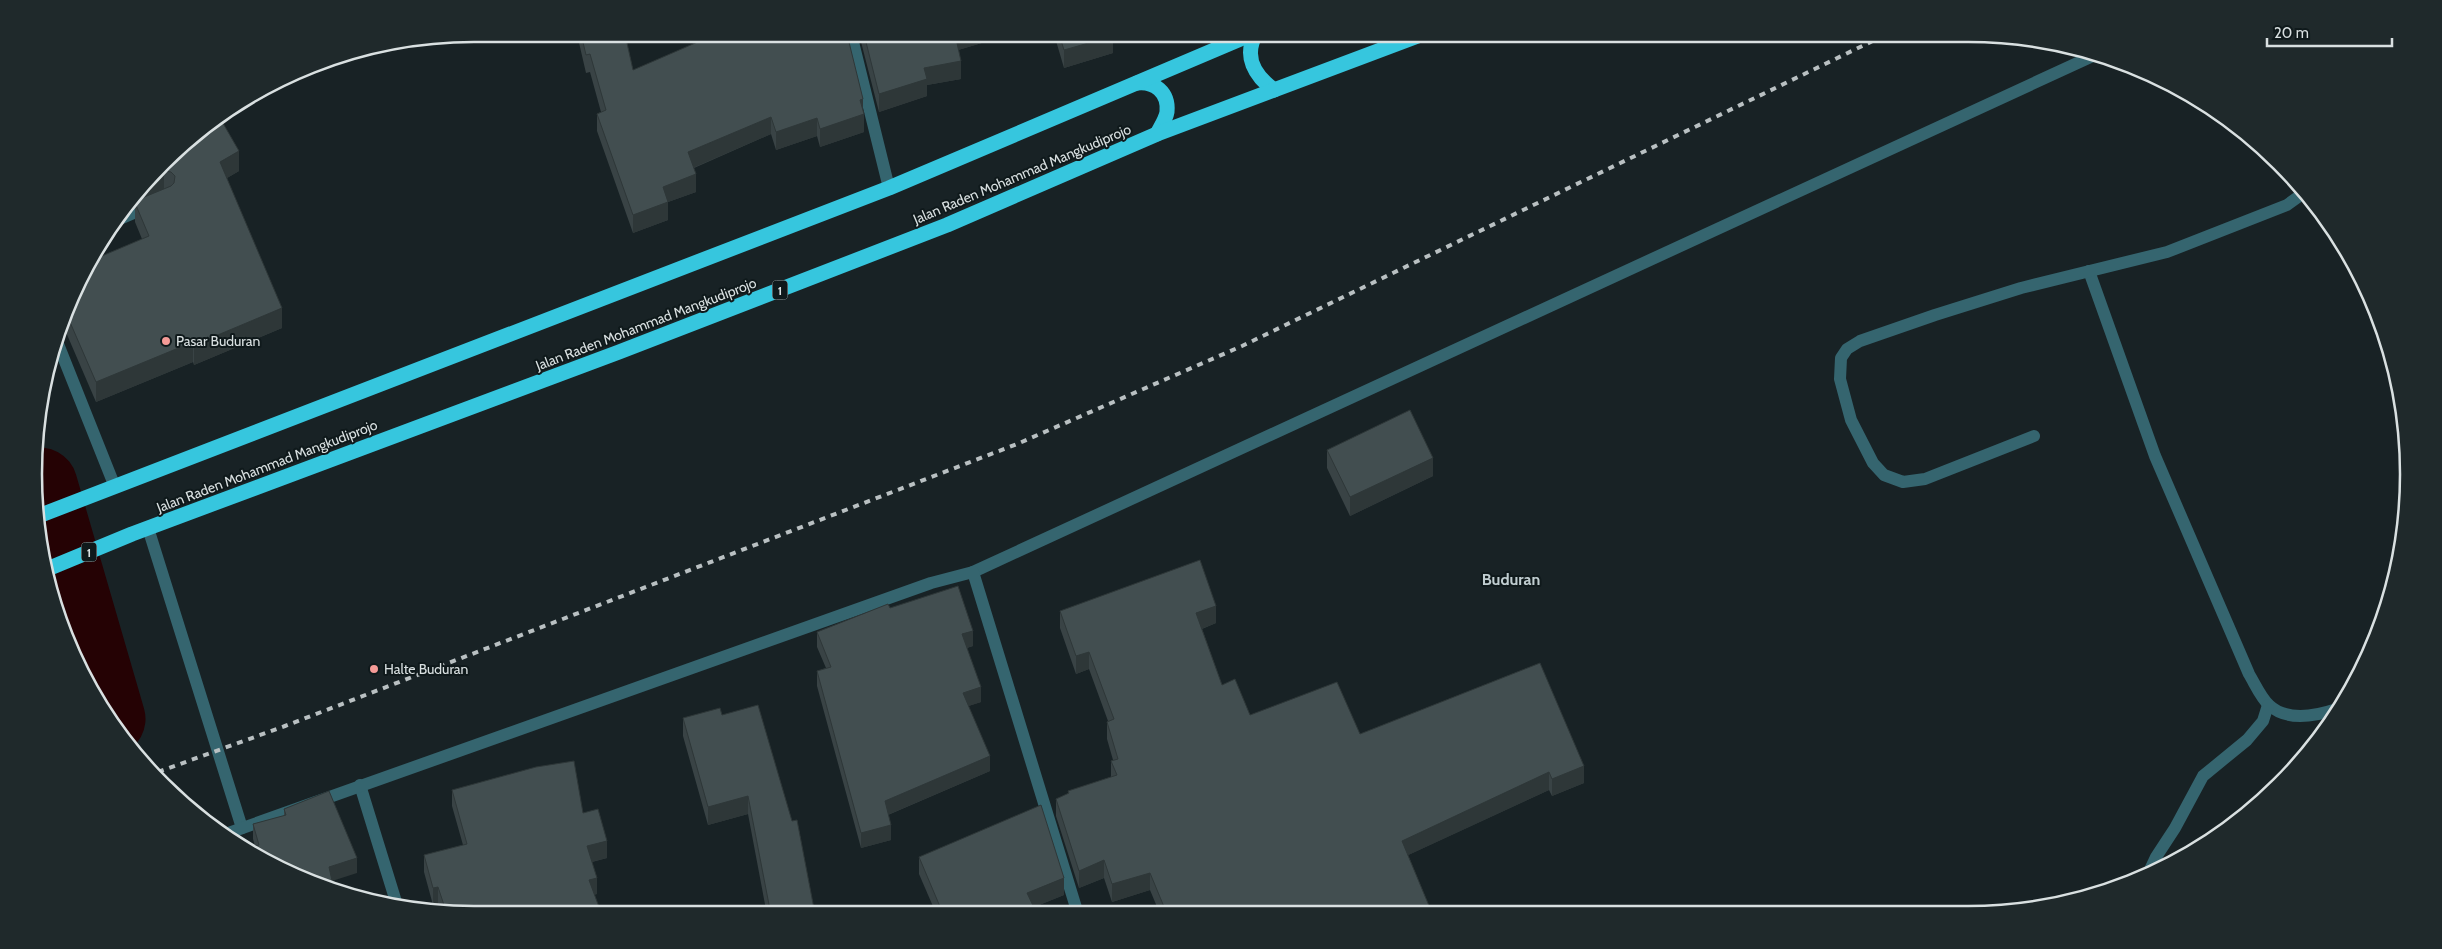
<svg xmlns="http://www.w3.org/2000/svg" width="2442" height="949" viewBox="0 0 2442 949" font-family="Cabin,sans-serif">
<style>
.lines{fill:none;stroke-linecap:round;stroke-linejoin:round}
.river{stroke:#250204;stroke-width:75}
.lane{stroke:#35656f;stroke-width:12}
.street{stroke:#35656f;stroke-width:12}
.highway{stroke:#36c6de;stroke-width:15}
.rail{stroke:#b9c0c2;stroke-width:4;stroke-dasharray:6 6;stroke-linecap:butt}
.wall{fill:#394345}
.shaded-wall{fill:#2e3738}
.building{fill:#424e50;stroke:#2e3738}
.poi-dot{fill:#f59b97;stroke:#0f191b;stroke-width:2}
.labels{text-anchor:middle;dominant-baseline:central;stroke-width:4;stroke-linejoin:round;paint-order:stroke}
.shield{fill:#0f191b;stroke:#9ca4a6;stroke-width:1}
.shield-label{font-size:12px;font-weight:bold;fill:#d9e0e1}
.street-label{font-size:14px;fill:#d9e0e1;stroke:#0f191b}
.poi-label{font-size:14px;fill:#d9e0e1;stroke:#0f191b;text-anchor:start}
.quarter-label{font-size:16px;font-weight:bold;fill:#c0cdd0;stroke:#0f191b}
.rim{fill:none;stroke:#d9e0e1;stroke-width:2.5}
</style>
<rect width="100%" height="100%" fill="#182225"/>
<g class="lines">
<path class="river" d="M40 485 108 719"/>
<g class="lane">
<path d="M2089 271 2155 456 2249 674C2255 684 2261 698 2269 705 2287 722 2316 716 2337 709"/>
<path d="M2034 436 1925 479 1903 482 1884 475 1873 463 1851 420 1840 379 1841 358 1847 349 1860 341 1935 315 2021 288 2167 252 2287 205 2305 192"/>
<path d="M2148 874 2156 857 2175 828 2203 776 2247 740 2263 721 2268 705"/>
</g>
<g class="street">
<path d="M851 34 889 188"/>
<path d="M122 218 150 206"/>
<path d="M56 339 115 487"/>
<path d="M148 528 242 828"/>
<path d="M973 572 2097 54"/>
<path d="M360 785 397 905"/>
<path d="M223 835 931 583 973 572 1078 914"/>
</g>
<g class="highway">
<path d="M1256 34C1243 56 1255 76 1274 90"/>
<path d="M1137 83C1154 81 1169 92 1167 112 1166 119 1160 128 1157 134"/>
<path d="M41 515 889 188 1252 34"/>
<path d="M45 570 132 534 619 352 947 225 1157 134 1423 34"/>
</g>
<path class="rail" d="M158 772 285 726 1017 444 1242 346 1887 34"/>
</g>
<g class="wall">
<path d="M577 34H625L633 70 863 110 864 132 820 147 817 136 776 150 771 134 694 168 696 192 668 202V220L633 233 597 131V114L601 112 590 72 586 73Z"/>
<path d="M859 34H1012L958 50 961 79 927 85V96L879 112Z"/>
<path d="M1054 34H1131L1113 40V53L1064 68Z"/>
<path d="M184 143 239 171 227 178 282 328 194 365 193 362 96 402 62 323 90 261 142 239 135 222V204H134Z"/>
<path d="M1327 450 1433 476 1350 516 1327 468Z"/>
<path d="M1060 611 1216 623 1202 629 1222 685 1250 715 1360 734 1540 663 1584 783 1552 796 1549 790 1408 855 1432 913 1160 914 1150 890 1112 902 1104 878 1079 888 1056 816V799L1068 794V791L1111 777V761L1113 760 1107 739V722L1108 721 1089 669 1076 674 1060 628Z"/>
<path d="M817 632 973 646 967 648 981 702 968 706 990 771 888 815 891 840 861 848 817 686V671L826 668 817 647Z"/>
<path d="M722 715 792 821 797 820 815 914 767 915 748 814 708 825 683 736V718Z"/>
<path d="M452 790 583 813 607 858 592 862 597 894 474 915 441 911 438 904 433 905 424 872V855L463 845 452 806Z"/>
<path d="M284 809 357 873 255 846 253 839V824L284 816Z"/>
<path d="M919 857 1064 895 1034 907 935 911 919 874Z"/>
</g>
<g class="shaded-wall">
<path d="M955 34H1012L955 51Z"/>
<path d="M1109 34H1131L1113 40V53L1064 68V50Z"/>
<path d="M961 61V79L927 85V96L879 112V94L924 68Z"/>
<path d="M863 99V115L864 114V132L820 147V129L860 100Z"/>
<path d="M771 117V134L688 170V152Z"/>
<path d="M817 118V136L776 150V132Z"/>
<path d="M239 151V171L220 182V162Z"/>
<path d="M164 171V191L135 203 159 173Z"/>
<path d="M696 174V192L668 202V220L633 233V215L663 187Z"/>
<path d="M282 308V328L194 365V345Z"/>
<path d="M193 342V362L96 402V382Z"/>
<path d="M1433 458V476L1350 516V497Z"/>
<path d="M1216 606V623L1196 631V613Z"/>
<path d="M973 631V646L962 649V634Z"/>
<path d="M1089 652V669L1076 674V656Z"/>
<path d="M981 687V702L963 708V693Z"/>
<path d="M990 756V771L885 816V801Z"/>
<path d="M1584 766V783L1552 796V779Z"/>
<path d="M1549 772V790L1402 858V841Z"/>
<path d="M748 796V814L708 825V807Z"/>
<path d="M891 825V840L861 848V833Z"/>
<path d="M607 841V858L587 863V846Z"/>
<path d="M357 858V873L329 882V867Z"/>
<path d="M1104 860V878L1079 888V871Z"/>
<path d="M1150 873V890L1112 902V884Z"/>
<path d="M597 878V894L589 897V880Z"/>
<path d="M1064 878V895L1027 910V893Z"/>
<path d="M438 887V904L433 905V888Z"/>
</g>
<g class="building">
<path d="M581 34H625L633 70 716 34H847L863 99 860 100 864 114 820 129 817 118 776 132 771 117 688 152 696 174 663 187 668 202 633 215 597 114 606 110 590 54 586 55Z"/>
<path d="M864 34H955L961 61 924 68 927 79 879 94Z"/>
<path d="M1059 34H1113V36L1064 50Z"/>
<path d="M220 118 239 151 220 162 282 308 194 345 193 342 96 382 66 313 90 261 149 236 135 203 137 200 171 186 174 183 175 176 171 172 164 171 159 173 184 143Z"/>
<path d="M1410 410 1433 458 1350 497 1327 450Z"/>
<path d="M1200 560 1216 606 1196 613 1222 685 1235 679 1250 715 1337 682 1360 734 1540 663 1584 766 1552 779 1549 772 1402 841 1432 913 1182 914 1181 911 1174 914H1167L1150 873 1112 884 1104 860 1079 871 1056 799 1069 793 1068 791 1117 775 1111 761 1118 759 1107 722 1114 719 1089 652 1076 656 1060 611Z"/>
<path d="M958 586 973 631 962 634 981 687 963 693 990 756 885 801 891 825 861 833 817 671 831 667 817 632 888 604 890 608Z"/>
<path d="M758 705 792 821 797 820 815 914 771 915 748 796 708 807 683 718 720 708 722 715Z"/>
<path d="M574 761 583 813 598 809 607 841 587 846 597 878 589 880 602 915H474L446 911 438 887 433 888 424 855 467 844 452 790 536 767Z"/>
<path d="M329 791 357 858 329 867 334 890 279 870 246 849 259 845 253 824 286 815 284 809Z"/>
<path d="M1041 805 1064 878 1027 893 1037 914H925L941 909 919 857Z"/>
</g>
<g class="poi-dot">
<circle cx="166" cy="341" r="5"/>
<circle cx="374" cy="669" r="5"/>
</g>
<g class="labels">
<g class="shield">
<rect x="772.5" y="280.5" width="15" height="19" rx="4"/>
<rect x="81.5" y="542.5" width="15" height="19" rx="4"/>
</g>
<g class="shield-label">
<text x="780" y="290">1</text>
<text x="89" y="552">1</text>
</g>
<g class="street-label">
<text transform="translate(1022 174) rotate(-23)">Jalan Raden Mohammad Mangkudiprojo</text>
<text transform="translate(646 324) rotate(-21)">Jalan Raden Mohammad Mangkudiprojo</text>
<text transform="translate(267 466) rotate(-21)">Jalan Raden Mohammad Mangkudiprojo</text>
</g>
<g class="poi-label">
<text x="176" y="341">Pasar Buduran</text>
<text x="384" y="669">Halte Buduran</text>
</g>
<g class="quarter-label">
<text x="1511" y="579">Buduran</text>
</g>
</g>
<path d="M0 0H2442V949H0ZM474 42H1968A432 432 0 0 1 2400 474V474A432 432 0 0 1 1968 906H474A432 432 0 0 1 42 474V474A432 432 0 0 1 474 42Z" fill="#1f292b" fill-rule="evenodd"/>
<path class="rim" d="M474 42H1968A432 432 0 0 1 2400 474V474A432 432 0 0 1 1968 906H474A432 432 0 0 1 42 474V474A432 432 0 0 1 474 42Z"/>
<path d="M2267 38v8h125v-8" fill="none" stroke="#d9e0e1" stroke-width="2.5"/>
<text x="2274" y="38" font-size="15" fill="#d9e0e1" stroke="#0f191b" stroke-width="4" paint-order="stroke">20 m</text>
</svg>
